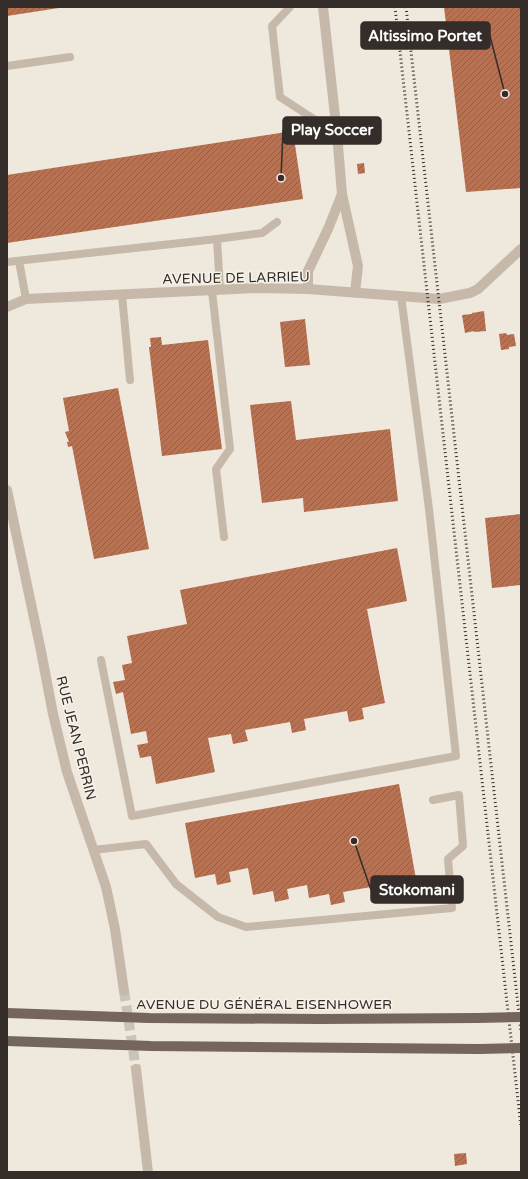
<svg xmlns="http://www.w3.org/2000/svg" width="528" height="1179" viewBox="0 0 528 1179" font-family="'Varela Round',sans-serif">
<style>
.building{fill:url(#building-hatch)}
.lines{fill:none;stroke-linecap:round;stroke-linejoin:round}
.street-tunnel{stroke:#cac3b9;stroke-width:10;stroke-dasharray:10 5;stroke-linecap:butt}
.lane{stroke:#c6b9aa;stroke-width:8}
.street{stroke:#c6b9aa;stroke-width:10}
.primary{stroke:#74665c;stroke-width:10}
.rail{stroke:#342d29;stroke-width:3;stroke-dasharray:1 3;stroke-linecap:butt}
.primary-bridge{stroke:#74665c;stroke-width:10}
.labels{text-anchor:middle;dominant-baseline:central;stroke-width:3;stroke-linejoin:round;paint-order:stroke}
.street-label{font-size:14px;fill:#342d29;stroke:#f7f2e9}
.leader{fill:none;stroke:#342d29;stroke-width:1.5}
.callout-dot{fill:#342d29;stroke:#f7f2e9;stroke-width:1.5}
.callout{fill:#342d29;stroke:#342d29;stroke-width:1.5}
.callout-label{font-size:15px;text-anchor:middle;font-weight:bold;fill:#fff}
</style>
<defs>
<pattern id="building-hatch" width="6" height="6" patternUnits="userSpaceOnUse"><rect width="6" height="6" fill="#b77253"/><path d="M-1 1l2-2M0 6l6-6M5 7l2-2" fill="none" stroke="#965e45"/></pattern>
</defs>
<rect width="100%" height="100%" fill="#efe8dd"/>
<g class="building">
<path d="M7 7H59V8L7 16Z"/>
<path d="M444 7H521V188L466 192Z"/>
<path d="M293 131 303 199 7 243V175Z"/>
<path d="M364 163 365 173 358 174 357 164Z"/>
<path d="M484 311 486 331 474 332V331L465 333 462 315 472 314V313Z"/>
<path d="M305 319 310 365 285 367 280 322Z"/>
<path d="M506 333 507 335 514 334 516 346 509 347V349L501 350 499 334Z"/>
<path d="M161 337 162 345 208 340 222 449 162 456 149 347H151L150 338Z"/>
<path d="M118 388 149 549 94 559 72 446 68 447 67 442H69L65 432 69 431 63 398Z"/>
<path d="M291 401 296 440 390 429 398 501 304 512 303 498 262 503 250 405Z"/>
<path d="M521 514V585L492 588 485 518Z"/>
<path d="M397 548 407 601 367 609 385 703 362 708 364 719 349 722 347 711 304 719 306 730 292 733 290 722 245 730 248 741 233 744 231 734 208 738 215 772 156 784 151 756 140 758 137 745 148 743 146 731 131 734 123 692 116 694 113 682 125 680 122 665 132 663 127 636 187 624 180 590Z"/>
<path d="M399 784 416 879 397 882 398 893 384 895 382 885 343 892 345 902 331 905 329 894 309 898 307 885 287 889 289 899 275 902 273 891 253 895 248 868 229 872 231 882 217 885 215 874 195 878 185 823Z"/>
<path d="M466 1153 467 1164 455 1166 454 1154Z"/>
</g>
<g class="lines">
<path class="street-tunnel" d="M124 991 136 1069"/>
<g class="lane">
<path d="M290 7 272 26 280 97 337 134"/>
<path d="M7 66 70 57"/>
<path d="M217 239 220 290"/>
<path d="M19 261 26 299"/>
<path d="M7 262 217 239 262 233 277 222"/>
<path d="M212 291 230 449 216 469 224 537"/>
<path d="M122 295 130 380"/>
<path d="M101 660 132 816 456 756 429 509 401 296"/>
<path d="M93 850 146 844 176 884 218 917 246 927 452 908 448 859 463 846 459 795 433 800"/>
</g>
<g class="street">
<path d="M323 7 337 134 342 194 358 266 355 292"/>
<path d="M308 289V271L328 229 342 194"/>
<path d="M7 307 26 299 257 288 308 289 439 299 470 293 478 289 521 249"/>
<path d="M7 490 41 651 53 714 67 772 106 887 115 929 124 991"/>
<path d="M136 1069 148 1172"/>
</g>
<g class="primary">
<path d="M7 1013 149 1018 320 1019 478 1018"/>
<path d="M7 1041 151 1046 479 1049"/>
</g>
<g class="rail">
<path d="M395 7 521 1127"/>
<path d="M406 7 521 1032"/>
</g>
<g class="primary-bridge">
<path d="M478 1018 521 1017"/>
<path d="M479 1049 521 1048"/>
</g>
</g>
<g class="labels">
<g class="street-label">
<text transform="translate(236 278) rotate(-1)">AVENUE DE LARRIEU</text>
<text transform="translate(76 738) rotate(76)">RUE JEAN PERRIN</text>
<text x="264" y="1004">AVENUE DU GÉNÉRAL EISENHOWER</text>
</g>
</g>
<path class="leader" d="M505 94L490 36M281 178L283 130M354 841L371 890"/>
<g class="callout-dot">
<circle cx="505" cy="94" r="4"/>
<circle cx="281" cy="178" r="4"/>
<circle cx="354" cy="841" r="4"/>
</g>
<g class="callout">
<rect x="361" y="22" width="129" height="27" rx="4"/>
<rect x="283" y="117" width="98" height="27" rx="4"/>
<rect x="371" y="876" width="92" height="27" rx="4"/>
</g>
<g class="callout-label">
<text x="425" y="41">Altissimo Portet</text>
<text x="332" y="135">Play Soccer</text>
<text x="417" y="895">Stokomani</text>
</g>
<rect width="528" height="1179" fill="none" stroke="#342d29" stroke-width="16"/>
</svg>
